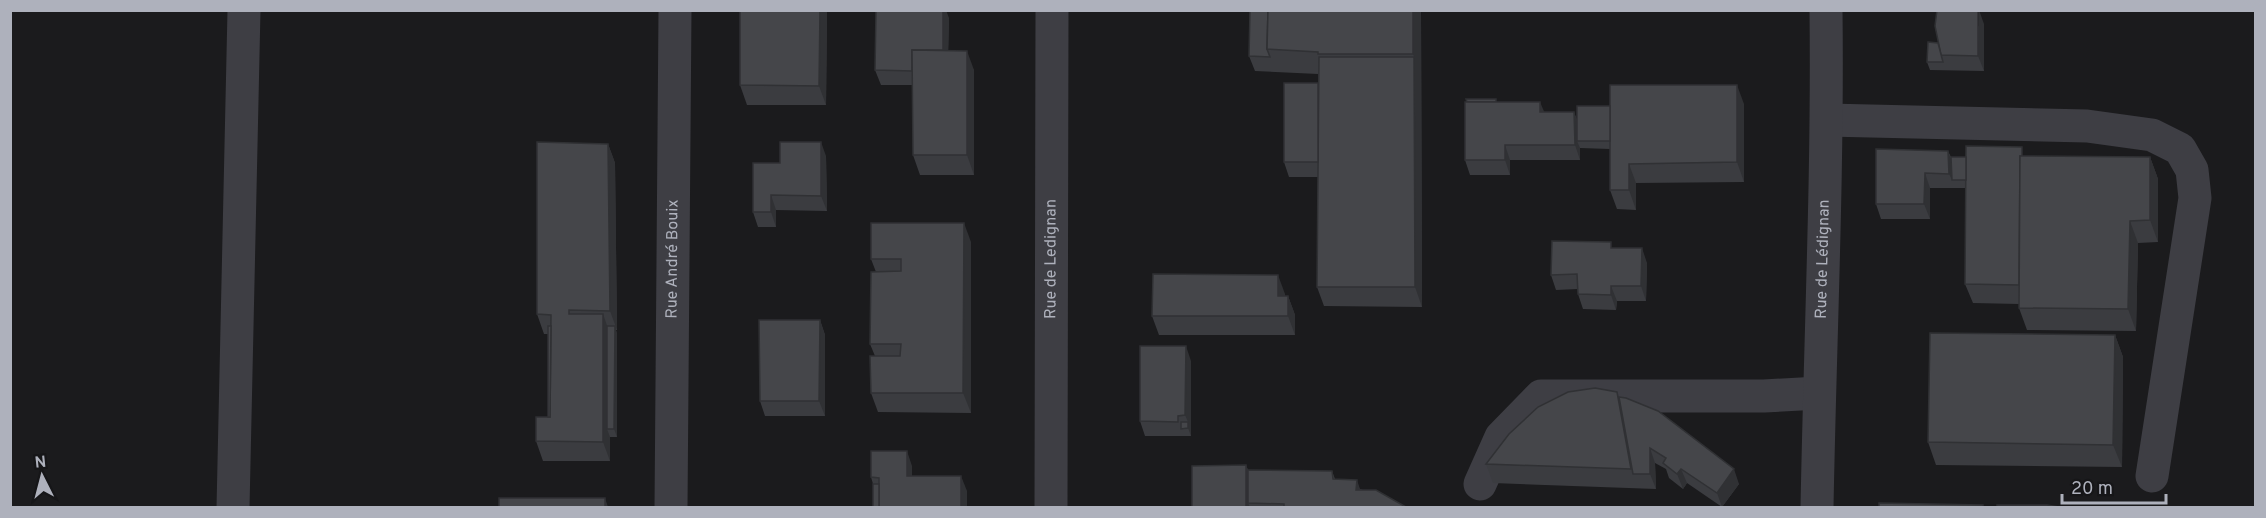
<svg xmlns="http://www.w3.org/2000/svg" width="2266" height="518" viewBox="0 0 2266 518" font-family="Overpass,sans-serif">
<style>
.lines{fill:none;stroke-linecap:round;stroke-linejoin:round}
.minor{stroke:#3e3e44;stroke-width:33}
.wall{fill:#3b3c40}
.shaded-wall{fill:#303134}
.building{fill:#45464a;stroke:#303134;stroke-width:1.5}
.labels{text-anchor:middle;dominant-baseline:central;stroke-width:5;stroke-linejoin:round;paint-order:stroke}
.street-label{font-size:16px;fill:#aeb1bc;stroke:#161618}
</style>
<rect width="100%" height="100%" fill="#1b1b1d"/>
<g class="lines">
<g class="minor">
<path d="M1827 120 2087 126 2152 135 2180 149 2192 170 2195 198 2152 476"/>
<path d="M1480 484 1501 437 1541 396H1764L1819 393"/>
<path d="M233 508 244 10"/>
<path id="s1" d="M671 508 675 10"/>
<path id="s2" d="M1051 508 1052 10"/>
<path id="s3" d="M1817 508C1820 342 1828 176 1826 10"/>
</g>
</g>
<g class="wall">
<path d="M740 10H827L826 105H747L740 85Z"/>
<path d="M1250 10H1421L1422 307 1324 306 1317 287 1318 177H1289L1284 162 1318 83V74L1255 71 1249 56Z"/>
<path d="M949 18 948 50 974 70V175H920L913 155 912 85H881L875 70Z"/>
<path d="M1984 24V71L1930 70 1927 62 1938 43Z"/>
<path d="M1497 102 1544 112H1574L1577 120 1610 106 1744 104V182L1636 183V210L1617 209 1610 190V149L1580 148V160H1510V175H1470L1465 160Z"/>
<path d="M608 144 615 163 617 330H616L617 334V437H610V461H543L536 441 548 417V334H544L537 314Z"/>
<path d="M1948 151 1951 157H2150L2158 179V242L2138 243 2136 331 2027 330 2019 308V304L1973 303 1965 284 1966 188H1930V219H1881L1876 204Z"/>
<path d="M826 156 827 211 776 210V227H758L753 212 780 163Z"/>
<path d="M971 242V413L878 412 871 393 875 356 870 344 876 272 871 259Z"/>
<path d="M1613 248 1647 263 1646 301H1617L1616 310 1583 309 1578 294V289L1556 290 1551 275Z"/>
<path d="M1285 294V296H1288L1295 315V335H1159L1152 316Z"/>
<path d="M820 320 825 335V416H765L760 401Z"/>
<path d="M2115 335 2123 357 2122 467 1936 465 1928 442Z"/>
<path d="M1191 361V436H1145L1140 421Z"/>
<path d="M1617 392 1619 397 1739 484 1722 507 1687 483 1683 489 1669 478 1666 469 1655 463 1656 489 1493 483 1486 464Z"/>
<path d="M1246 465 1248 470 1332 471 1335 479 1406 507H1192Z"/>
<path d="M912 466V476L967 491V507L873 484 871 477Z"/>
</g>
<g class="shaded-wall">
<path d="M820 10H827L826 105 819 86Z"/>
<path d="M943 10H946L949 18 948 70 943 55Z"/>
<path d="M1413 10H1421L1422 307 1415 287 1414 57 1413 54Z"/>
<path d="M1979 10 1984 24V71L1978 56Z"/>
<path d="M967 51 974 70V175L967 155Z"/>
<path d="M1737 85 1744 104V182L1737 162Z"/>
<path d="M1540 102 1546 116 1540 112Z"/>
<path d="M1574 112 1579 127 1577 141 1580 148V160L1575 145Z"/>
<path d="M821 142 826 156 827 211 821 196Z"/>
<path d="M608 144 615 163 617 330 610 311Z"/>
<path d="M1505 145 1510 160V175L1505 160Z"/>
<path d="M1948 151 1953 165 1952 180 1949 174Z"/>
<path d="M2150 157 2158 179V242L2150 220Z"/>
<path d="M1629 164 1636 183V210L1629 190Z"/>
<path d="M1925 173 1930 188V219L1924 204Z"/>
<path d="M771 195 776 210V227L771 212Z"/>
<path d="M2130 221 2138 243 2136 331 2128 309Z"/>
<path d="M964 223 971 242V413L963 393Z"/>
<path d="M1642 248 1647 263 1646 301 1641 286Z"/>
<path d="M1278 275 1285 294V315L1278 296Z"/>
<path d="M1611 286 1617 301 1616 310 1611 295Z"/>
<path d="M1288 296 1295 315V335L1288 316Z"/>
<path d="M603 314 610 334 607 429 610 437V461L603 442Z"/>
<path d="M820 320 825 335V416L819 401Z"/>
<path d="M615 326 617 334V437L614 429Z"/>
<path d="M2115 335 2123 357 2122 467 2113 445Z"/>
<path d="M1186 346 1191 361V436L1188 428V422L1185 415Z"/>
<path d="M1650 448 1655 463 1656 489 1650 474Z"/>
<path d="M907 451 912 466V491L907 476Z"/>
<path d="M1246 465 1253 485 1248 503 1250 507H1246Z"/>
<path d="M1681 469 1687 483 1683 489 1677 474Z"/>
<path d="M1734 469 1739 484 1722 507 1717 493Z"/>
<path d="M961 476 967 491V507H961Z"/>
<path d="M1357 480 1362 495 1356 490Z"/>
<path d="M605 498 608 507H605Z"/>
</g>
<g class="building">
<path d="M740 10H820L819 86 740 85Z"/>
<path d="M876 10H943V50H912V71L875 70Z"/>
<path d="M1250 10H1268L1267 49 1270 57 1249 56Z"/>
<path d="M1268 10H1413V54H1318V52L1267 49Z"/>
<path d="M1937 10H1978V56L1941 55 1935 26Z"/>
<path d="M1928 42 1938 43 1943 62H1927Z"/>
<path d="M912 50 967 51V155H913Z"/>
<path d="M1319 57H1414L1415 287H1317Z"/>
<rect x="1284" y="83" width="34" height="79"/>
<path d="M1610 85H1737V162L1629 164V190H1610Z"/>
<path d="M1466 99H1496V102H1467Z"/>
<path d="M1465 102H1540V112H1574L1575 145H1505V160H1465Z"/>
<rect x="1577" y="106" width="33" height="35"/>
<path d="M537 142 608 144 610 311 569 310V314H603V442L536 441V417H550L551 315 537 314Z"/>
<path d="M780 142H821V196L771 195V212H753V163H780Z"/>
<path d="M1966 146 2022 147V156H2020L2019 285 1965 284Z"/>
<path d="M1876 149 1948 151 1949 174 1925 173 1924 204H1876Z"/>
<path d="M2020 156 2150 157V220L2130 221 2128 309 2019 308Z"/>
<path d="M1951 157H1966V180H1952Z"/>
<path d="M871 223H964L963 393H871L870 356H900L901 344H870L871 272 901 271V259H871Z"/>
<path d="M1552 241 1611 242V248H1642L1641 286H1611V295L1578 294 1577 274 1551 275Z"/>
<path d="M1153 274 1278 275V296H1288V316H1152Z"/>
<path d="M759 320H820L819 401H760Z"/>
<path d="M548 326H551L550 417H548Z"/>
<path d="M607 326H615L614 429H607Z"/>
<path d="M1930 333 2115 335 2113 445 1928 442Z"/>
<path d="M1140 346H1186L1185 415 1178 416V422L1140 421Z"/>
<path d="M1595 388 1617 392 1631 469 1486 464 1509 434 1538 407 1568 392Z"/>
<path d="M1619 397 1626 398 1658 411 1734 469 1717 493 1681 469 1677 474 1663 463 1666 458 1650 448V474H1633Z"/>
<path d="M1181 422H1188V428L1181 429Z"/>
<path d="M871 451H907V476H961V507H879V478L871 477Z"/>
<path d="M1246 465V507H1192V466Z"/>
<path d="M1248 470 1332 471 1333 479 1357 480 1356 490H1376L1406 507H1284V504L1248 503Z"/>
<rect x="873" y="484" width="6" height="23"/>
<rect x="499" y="498" width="106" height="9"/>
<path d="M1879 503 1983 505V507H1879Z"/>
<path d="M1997 505H2047L2059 507H1997Z"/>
</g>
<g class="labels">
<g class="street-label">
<text stroke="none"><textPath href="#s1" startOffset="249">Rue André Bouix</textPath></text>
<text stroke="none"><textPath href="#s2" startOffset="249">Rue de Ledignan</textPath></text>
<text stroke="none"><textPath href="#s3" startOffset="249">Rue de Lédignan</textPath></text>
</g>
</g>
<rect width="2266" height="518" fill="none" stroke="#aeb1bc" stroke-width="24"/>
<g transform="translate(42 476) rotate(354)" stroke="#161618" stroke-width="4.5" paint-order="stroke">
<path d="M0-4.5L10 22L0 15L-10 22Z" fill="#aeb1bc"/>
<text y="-9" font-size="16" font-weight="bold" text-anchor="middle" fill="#aeb1bc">N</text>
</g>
<path d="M2062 494v9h104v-9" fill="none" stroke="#aeb1bc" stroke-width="3"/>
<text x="2071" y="494" font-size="18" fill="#aeb1bc" stroke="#161618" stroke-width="4.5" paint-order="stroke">20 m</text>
</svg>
